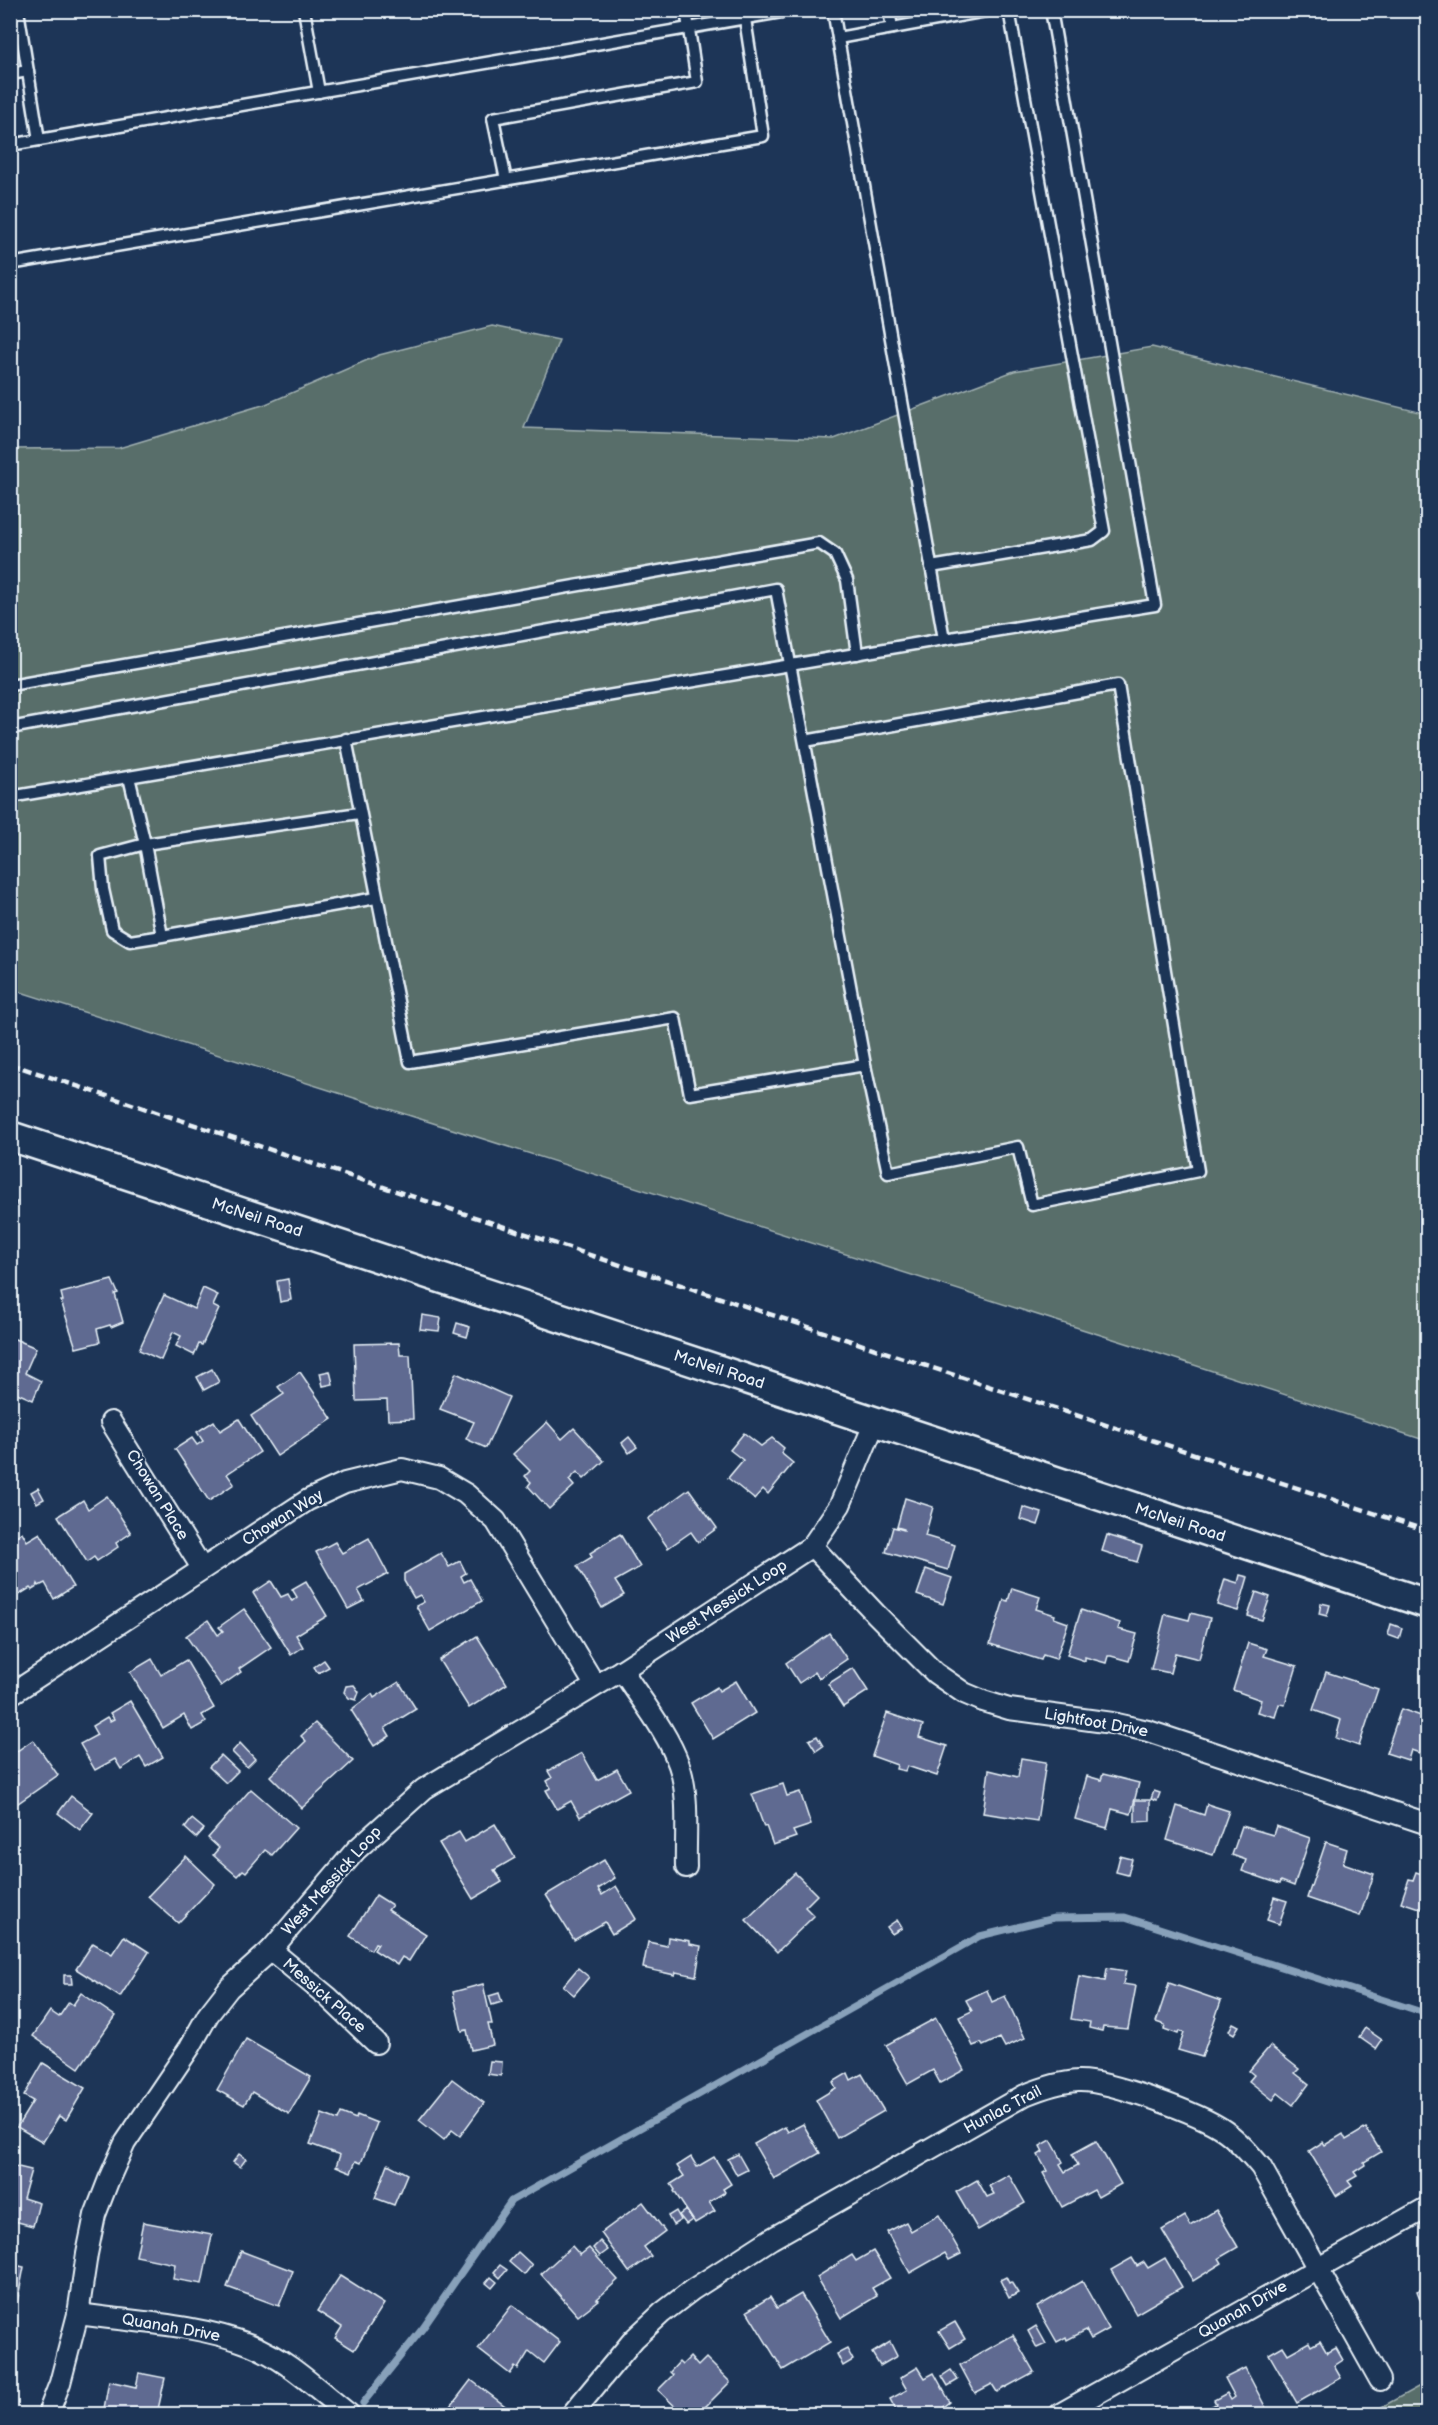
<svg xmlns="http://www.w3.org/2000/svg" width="1438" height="2425" viewBox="0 0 1438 2425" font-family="'Balsamiq Sans',sans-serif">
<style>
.green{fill:#596e6a;stroke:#a0b0b1;stroke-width:1.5}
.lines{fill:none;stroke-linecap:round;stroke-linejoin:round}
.stream{stroke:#88a1ba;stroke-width:7}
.building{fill:#5e6a91;stroke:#e8f1f8;stroke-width:1.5}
.lane-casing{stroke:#e8f1f8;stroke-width:15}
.street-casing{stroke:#e8f1f8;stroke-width:24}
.secondary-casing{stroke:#e8f1f8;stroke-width:33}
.lane{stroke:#1d3557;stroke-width:10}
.street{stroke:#1d3557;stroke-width:20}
.secondary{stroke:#1d3557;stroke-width:28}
.rail{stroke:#e8f1f8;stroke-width:4.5;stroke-dasharray:9 4.5;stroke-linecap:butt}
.labels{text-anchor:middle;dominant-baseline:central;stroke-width:4.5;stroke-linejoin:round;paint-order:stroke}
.street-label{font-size:16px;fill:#e8f1f8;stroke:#1d3557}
</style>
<rect width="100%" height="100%" fill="#1d3557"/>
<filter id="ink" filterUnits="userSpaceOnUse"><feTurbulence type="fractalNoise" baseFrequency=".0167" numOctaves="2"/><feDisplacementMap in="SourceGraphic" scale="12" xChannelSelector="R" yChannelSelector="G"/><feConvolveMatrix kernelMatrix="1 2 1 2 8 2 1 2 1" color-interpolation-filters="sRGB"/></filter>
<g filter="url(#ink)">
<g class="green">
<path d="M492 326 559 340 524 428 834 439 1014 371 1152 347 1427 414V1441L1148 1350 11 989V449L119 448 266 404 379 355Z"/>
<path d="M1427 2382V2414H1369Z"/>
</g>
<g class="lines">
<path class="stream" d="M363 2403 423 2328 511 2201 980 1936 1054 1918 1125 1917 1428 2014"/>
</g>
<g class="building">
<path d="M10 1201 17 1202 10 1227Z"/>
<path d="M288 1279 291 1300 280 1302 277 1281Z"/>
<path d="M112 1280 118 1293 115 1294 123 1322 111 1327 110 1325 97 1329 100 1342 76 1348 61 1301H63L61 1293Z"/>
<path d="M203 1288 218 1295 213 1306 219 1309 202 1345 199 1344 194 1355 176 1346 181 1336 173 1332 161 1360 139 1350 164 1295 194 1309Z"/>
<path d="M422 1315 441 1318 439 1331 420 1329Z"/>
<path d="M457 1323 470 1327 467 1337 454 1333Z"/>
<path d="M10 1337 36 1348 25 1373 41 1381 33 1400 10 1390Z"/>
<path d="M399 1343 400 1355H410L413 1419 388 1420 387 1400 356 1401 354 1344Z"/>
<path d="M212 1369 219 1382 204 1390 197 1377Z"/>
<path d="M330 1371 333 1384 323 1386 320 1373Z"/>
<path d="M300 1372 332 1419 277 1456 251 1416 284 1394 278 1387Z"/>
<path d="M456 1373 509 1397 486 1448 466 1439 474 1422 440 1409Z"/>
<path d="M239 1419 260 1452 227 1474 234 1484 209 1501 175 1449 192 1438 197 1445 203 1441 197 1432 214 1421 220 1431Z"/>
<path d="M547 1422 562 1439 574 1428 604 1461 584 1479 577 1472 569 1480 574 1486 549 1509 528 1486 531 1482 525 1476 530 1471 513 1454Z"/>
<path d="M744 1433 761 1446 772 1438 784 1448 781 1453 793 1463 768 1494 763 1489 754 1499 728 1478 743 1460 730 1450Z"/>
<path d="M629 1437 637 1447 629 1453 622 1443Z"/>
<path d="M38 1488 44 1499 37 1503 31 1492Z"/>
<path d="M689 1489 717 1528 698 1542 691 1532 668 1548 648 1519Z"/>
<path d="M107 1496 131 1533 116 1543 118 1547 97 1561 94 1557 87 1562 58 1516 83 1500 88 1509Z"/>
<path d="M905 1498 933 1507 925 1536 955 1545 948 1570 886 1552 893 1527 904 1530V1529L897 1527Z"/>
<path d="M1023 1507 1042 1513 1038 1525 1020 1519Z"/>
<path d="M22 1532 27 1541 40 1533 73 1587 54 1599 45 1583 39 1586 38 1584 37 1587 32 1590 30 1588 14 1598 10 1592V1540Z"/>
<path d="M620 1534 640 1567 615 1581 624 1595 602 1608 577 1566 592 1557 590 1553Z"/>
<path d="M1107 1535 1142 1546 1137 1562 1102 1551Z"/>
<path d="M369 1538 388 1574 358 1590 364 1601 348 1609 316 1552 335 1542 342 1553Z"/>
<path d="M441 1553 449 1567 460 1561 466 1573 461 1576 464 1582 470 1579 482 1601 430 1631 416 1606 424 1602 420 1595 414 1598 404 1581V1574Z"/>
<path d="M926 1569 952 1578 943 1604 917 1595Z"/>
<path d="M1240 1575 1248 1577 1238 1611 1217 1605 1225 1579 1238 1583Z"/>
<path d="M271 1581 281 1597 288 1594 292 1601 297 1597 292 1589 306 1581 327 1616 296 1635 303 1647 291 1655 253 1593Z"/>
<path d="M1012 1588 1040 1597 1036 1609 1055 1615 1054 1618 1068 1623 1056 1659 1043 1655 1041 1660 990 1644 1004 1600 1008 1601Z"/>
<path d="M1256 1592 1270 1597 1262 1620 1248 1616Z"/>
<path d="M1321 1603 1330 1605 1327 1616 1319 1614Z"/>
<path d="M244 1609 271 1647 239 1669 241 1672 221 1686 186 1636 208 1620 218 1635 223 1631 219 1627Z"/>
<path d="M1081 1610 1120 1623 1118 1629 1137 1634 1129 1661 1111 1656H1108L1106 1663 1085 1657V1661L1067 1655Z"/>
<path d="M1191 1613 1210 1618 1199 1659 1175 1653 1170 1673 1151 1669 1165 1614 1189 1620Z"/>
<path d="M1391 1624 1402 1628 1399 1639 1388 1635Z"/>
<path d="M829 1633 847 1659 819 1678 815 1672 799 1683 786 1663Z"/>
<path d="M477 1636 507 1684 469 1708 439 1660Z"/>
<path d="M1248 1643 1267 1649 1264 1656 1297 1666 1285 1705 1279 1704 1275 1717 1257 1712 1261 1700 1233 1690Z"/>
<path d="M152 1659 161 1675 186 1660 214 1708 202 1715 206 1722 192 1730 184 1715 163 1728 130 1672Z"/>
<path d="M324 1660 329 1667 318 1673 314 1667Z"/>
<path d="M853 1668 868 1691 843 1707 828 1684Z"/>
<path d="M1326 1672 1378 1689 1359 1746 1336 1738 1341 1720 1313 1710Z"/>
<path d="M736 1681 755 1713 713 1739 691 1703 717 1687 719 1691Z"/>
<path d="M399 1682 416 1709 385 1728 390 1736 374 1746 351 1710 372 1694 374 1698Z"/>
<path d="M354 1685 359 1692 356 1700 349 1698 344 1692 346 1686Z"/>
<path d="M130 1701 163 1757 146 1767 140 1757 121 1769 115 1759 95 1770 80 1744 97 1735 92 1726 107 1717 110 1721 114 1719 110 1713Z"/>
<path d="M1427 1701 1428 1756 1411 1750 1408 1760 1386 1753 1401 1709 1421 1716Z"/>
<path d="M887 1713 923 1725 919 1737 947 1746 937 1776 907 1766 905 1771 896 1769 897 1765 872 1756Z"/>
<path d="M315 1723 353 1761 302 1808 270 1776 306 1741 301 1736Z"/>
<path d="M817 1736 823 1746 816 1751 809 1740Z"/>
<path d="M33 1740 58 1775 11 1808 10 1756Z"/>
<path d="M240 1743 255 1759 247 1767 232 1752Z"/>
<path d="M582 1753 597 1780 617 1769 629 1790 580 1817 571 1801 557 1809 546 1790 551 1788 547 1781 552 1778 548 1771Z"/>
<path d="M221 1755 238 1771 226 1783 209 1767Z"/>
<path d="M1021 1758 1046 1762 1037 1821 983 1813 989 1770 1018 1777Z"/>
<path d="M1103 1774 1139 1783 1131 1814 1112 1809 1107 1828 1075 1819 1087 1776 1101 1780Z"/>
<path d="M783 1784 787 1796 800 1792 811 1825 793 1831 796 1837 773 1845 766 1826 764 1827 752 1794Z"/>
<path d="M251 1789 296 1828 272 1855 265 1850 246 1872 243 1870 237 1876 213 1855 219 1848 208 1838Z"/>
<path d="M1154 1791 1160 1793 1157 1801 1151 1799Z"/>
<path d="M71 1796 93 1813 80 1830 58 1813Z"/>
<path d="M1135 1800H1150V1821L1135 1822Z"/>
<path d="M1207 1804 1229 1811 1213 1855 1167 1840 1177 1806 1204 1815Z"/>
<path d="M192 1819 204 1829 196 1838 185 1828Z"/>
<path d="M495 1824 515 1858 494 1870 502 1882 473 1899 439 1843 459 1832 465 1842Z"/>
<path d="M1242 1826 1273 1835 1276 1826 1310 1838 1294 1886 1281 1881 1280 1884 1242 1871 1246 1860 1232 1855Z"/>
<path d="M1326 1842 1347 1849 1343 1863 1374 1874 1360 1916 1307 1898Z"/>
<path d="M186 1856 215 1884 178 1923 148 1896Z"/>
<path d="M1120 1856 1132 1859 1128 1875 1116 1872Z"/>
<path d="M604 1860 615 1878 598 1889 602 1895 616 1886 636 1919 612 1934 605 1922 574 1940 546 1895Z"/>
<path d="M1416 1872 1428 1876V1911L1401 1902 1409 1879 1413 1880Z"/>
<path d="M795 1873 817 1895 805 1907 814 1916 777 1952 746 1920Z"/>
<path d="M376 1895 392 1905 388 1910 426 1934 409 1961 402 1957 397 1965 374 1950 378 1944 375 1943 371 1950 350 1936Z"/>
<path d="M1274 1897 1287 1901 1279 1924 1267 1920Z"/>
<path d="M897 1920 902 1928 892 1934 887 1927Z"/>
<path d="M124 1936 149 1952 120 1997 76 1969 93 1943 112 1954Z"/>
<path d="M668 1937 690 1941V1944L701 1946 696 1976 676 1972 675 1975 643 1968 648 1942 667 1946Z"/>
<path d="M578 1968 589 1977 574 1995 563 1986Z"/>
<path d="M1107 1968 1126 1971 1123 1984 1136 1986 1128 2029 1103 2027 1102 2031 1089 2028 1090 2022 1071 2019 1079 1976 1105 1981Z"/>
<path d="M64 1975H71L72 1984H64Z"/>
<path d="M1169 1983 1221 2001 1202 2057 1178 2050 1184 2033 1179 2031 1178 2034 1164 2029 1165 2025 1156 2022Z"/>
<path d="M483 1984 492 2024H488L493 2045 471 2050 467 2030 462 2031 453 1992Z"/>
<path d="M987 1990 992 2002 1005 1996 1025 2038 1005 2047 1000 2038 983 2046 981 2043 973 2046 959 2017 972 2011 966 2000Z"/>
<path d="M81 1993 115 2016 79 2068 33 2036 50 2011 59 2017 69 2002 73 2005Z"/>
<path d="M499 1993 502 2002 492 2005 489 1996Z"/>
<path d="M936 2018 964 2070 940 2083 933 2070 908 2084 886 2045Z"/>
<path d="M1233 2023 1239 2026 1234 2034 1229 2031Z"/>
<path d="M1365 2028 1382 2040 1376 2049 1359 2037Z"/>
<path d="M246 2039 311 2077 289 2114 252 2092 244 2105 217 2090Z"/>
<path d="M1270 2046 1299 2069 1295 2073 1309 2084 1293 2105 1278 2093 1273 2100 1249 2081 1254 2075 1249 2071Z"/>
<path d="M490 2061 502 2062 501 2076 488 2074Z"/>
<path d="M43 2063 85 2088 66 2120 59 2116 43 2142 17 2127 33 2101 24 2096Z"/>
<path d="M848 2073 851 2080 862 2074 884 2111 837 2138 816 2100 836 2088 833 2082Z"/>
<path d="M452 2079 484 2103 460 2136 452 2130 444 2140 419 2120Z"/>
<path d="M341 2113 356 2119 357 2115 377 2123 361 2163 356 2161 351 2172 336 2166 340 2155 310 2144 322 2114 338 2120Z"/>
<path d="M803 2124 820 2153 774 2179 754 2144 785 2127 788 2132Z"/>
<path d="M1366 2128 1381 2152 1364 2162 1365 2165 1354 2172 1357 2176 1348 2181 1352 2186 1336 2196 1309 2151 1323 2142 1325 2145 1343 2134 1346 2140Z"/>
<path d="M1051 2140 1063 2162 1060 2164 1065 2172 1078 2165 1072 2154 1096 2141 1121 2184 1098 2197 1094 2190 1062 2207 1043 2173 1047 2171 1038 2155 1043 2152 1040 2146Z"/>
<path d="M239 2154 246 2159 240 2167 233 2162Z"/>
<path d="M738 2154 747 2170 737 2175 728 2159Z"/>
<path d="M691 2157 697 2167 714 2157 731 2184 723 2189 725 2192 709 2202 715 2211 695 2223 674 2191 675 2190 671 2184 684 2176 677 2166Z"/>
<path d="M388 2164 407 2174 394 2205 375 2198Z"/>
<path d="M10 2165 31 2170 23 2198 39 2203 33 2226 10 2220Z"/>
<path d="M1009 2175 1025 2203 978 2230 956 2192 977 2180 987 2197 994 2194 989 2186Z"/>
<path d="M643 2202 665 2231 644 2247 651 2256 629 2272 601 2233Z"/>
<path d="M686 2210 692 2220 686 2224 679 2215Z"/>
<path d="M1216 2210 1238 2247 1219 2258 1222 2263 1193 2281 1162 2230 1185 2216 1191 2226Z"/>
<path d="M676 2211 681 2220 673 2225 668 2216Z"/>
<path d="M939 2215 961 2254 949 2260 945 2253 910 2273 887 2232 906 2222 911 2231Z"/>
<path d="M143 2222 212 2235 202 2284 173 2279 175 2264 136 2256Z"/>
<path d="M600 2241 608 2250 600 2256 593 2248Z"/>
<path d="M10 2246 18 2248 15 2265 24 2267 17 2303 10 2302Z"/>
<path d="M572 2246 580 2255 589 2248 618 2280 597 2299 599 2300 578 2316 541 2274Z"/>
<path d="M241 2251 293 2271 279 2306 227 2287Z"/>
<path d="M873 2251 890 2278 872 2288 877 2296 841 2318 817 2277 852 2255 856 2261Z"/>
<path d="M518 2252 532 2265 524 2275 509 2262Z"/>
<path d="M1132 2258 1137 2266 1144 2262 1148 2268 1165 2258 1182 2287 1136 2314 1111 2270Z"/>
<path d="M500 2265 507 2270 500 2278 494 2272Z"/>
<path d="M340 2276 384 2304 354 2350 335 2338 342 2327 317 2311Z"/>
<path d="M491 2277 497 2282 492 2288 486 2283Z"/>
<path d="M1006 2277 1009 2283 1011 2282 1018 2293 1009 2298 1000 2280Z"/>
<path d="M1082 2281 1109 2329 1091 2339 1086 2330 1067 2340 1066 2337 1057 2342 1037 2307Z"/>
<path d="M1428 2287V2320L1417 2291Z"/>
<path d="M801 2294 830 2342 783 2370 747 2311 770 2297 777 2308Z"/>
<path d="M512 2305 560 2342 544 2363 529 2351 518 2369 515 2367 510 2374 478 2349Z"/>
<path d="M955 2322 965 2339 950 2348 939 2331Z"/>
<path d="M1036 2326 1046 2344 1037 2348 1028 2331Z"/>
<path d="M1013 2335 1034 2372 997 2392 992 2384 975 2393 960 2365Z"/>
<path d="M1320 2341 1327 2353 1336 2348 1343 2360 1334 2366 1341 2378 1297 2403 1269 2354 1283 2346 1288 2354 1309 2342 1311 2346Z"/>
<path d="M890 2342 897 2356 880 2366 872 2353Z"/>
<path d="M847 2349 853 2360 843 2366 837 2354Z"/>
<path d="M690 2357 698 2366 706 2358 730 2382 699 2413 701 2414H683L658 2390 673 2375 670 2372 679 2362 682 2365Z"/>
<path d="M918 2367 925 2378 934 2373 950 2402 935 2414H898L890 2399 907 2390 900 2378Z"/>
<path d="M1245 2368 1269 2414H1211L1208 2408 1216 2404 1214 2400 1227 2393 1231 2400 1235 2397 1225 2378Z"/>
<path d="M951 2370 958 2380 948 2386 942 2376Z"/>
<path d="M139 2373 165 2378 157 2414H103L109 2381 136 2387Z"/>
<path d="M471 2380 509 2409 505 2414H445Z"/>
</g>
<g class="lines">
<defs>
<g id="lane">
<path d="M18 10 39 140"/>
<path d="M304 10 319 92"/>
<path d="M833 10 944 639 1155 605 1051 10"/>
<path d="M889 10 892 28"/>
<path d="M838 38 991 10"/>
<path d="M10 74 28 71"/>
<path d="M10 145 793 10"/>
<path d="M506 180 493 118 697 82 686 10"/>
<path d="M10 264 763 136 745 19"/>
<path d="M931 567 1092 540 1104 531 1009 10"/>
<path d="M10 685 819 543 835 554 847 580 857 654"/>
<path d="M10 728 776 589 865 1065 888 1173 1018 1147 1032 1205 1198 1171 1118 685 805 741"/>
<path d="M346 739 410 1062 675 1018 690 1094 865 1065"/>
<path d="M129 777 145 844 359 813"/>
<path d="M10 797 944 639"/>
<path d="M162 936 130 941 112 930 103 889 100 856 145 844 162 936 376 898"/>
</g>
<g id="street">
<path d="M111 1422 202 1568"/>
<path d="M812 1546 876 1614 935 1673 964 1693 983 1701 1009 1709 1112 1723 1148 1731 1428 1824"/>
<path d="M622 1670C641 1700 667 1731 679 1765 690 1796 685 1834 686 1867"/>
<path d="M10 1695 308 1500 345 1483 402 1469 439 1478 466 1494 496 1521 595 1685"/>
<path d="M271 1950 328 1997 376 2043"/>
<path d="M78 2314C135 2322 197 2324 251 2345 288 2360 318 2390 349 2414"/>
<path d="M48 2414 60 2383 78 2314 87 2254 95 2215 109 2179 125 2143 190 2047 208 2015 229 1988 271 1950 356 1850 424 1789 622 1670 812 1546 840 1505 875 1422"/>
<path d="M572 2414 634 2339 662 2313 692 2290 771 2239 1025 2095C1042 2088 1059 2082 1078 2081 1108 2080 1200 2113 1225 2131 1239 2141 1250 2154 1261 2167L1380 2380"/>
<path d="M1060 2414 1428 2207"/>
</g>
<path id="secondary" d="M10 1136 1428 1604"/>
</defs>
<use href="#lane" class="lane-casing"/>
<use href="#street" class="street-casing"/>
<use href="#secondary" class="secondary-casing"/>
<use href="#lane" class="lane"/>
<use href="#street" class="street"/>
<use href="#secondary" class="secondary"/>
<path class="rail" d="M10 1064 1428 1531"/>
</g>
</g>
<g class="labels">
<g class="street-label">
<text transform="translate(257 1218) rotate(18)">McNeil Road</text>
<text transform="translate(719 1370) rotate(18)">McNeil Road</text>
<text transform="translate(157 1495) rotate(58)">Chowan Place</text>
<text transform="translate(283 1518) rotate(-32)">Chowan Way</text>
<text transform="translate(1180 1523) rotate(18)">McNeil Road</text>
<text transform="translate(727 1602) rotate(-33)">West Messick Loop</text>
<text transform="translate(1096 1723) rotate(10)">Lightfoot Drive</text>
<text transform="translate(332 1881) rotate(-48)">West Messick Loop</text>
<text transform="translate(324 1996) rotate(41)">Messick Place</text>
<text transform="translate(1003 2110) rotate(-28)">Hunlac Trail</text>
<text transform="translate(1243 2310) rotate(-30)">Quanah Drive</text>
<text transform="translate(171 2328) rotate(10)">Quanah Drive</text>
</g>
</g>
<rect width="1438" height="2425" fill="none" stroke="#1d3557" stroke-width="36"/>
<rect x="18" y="18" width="1402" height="2389" fill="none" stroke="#e8f1f8" stroke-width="2" filter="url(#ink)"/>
</svg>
